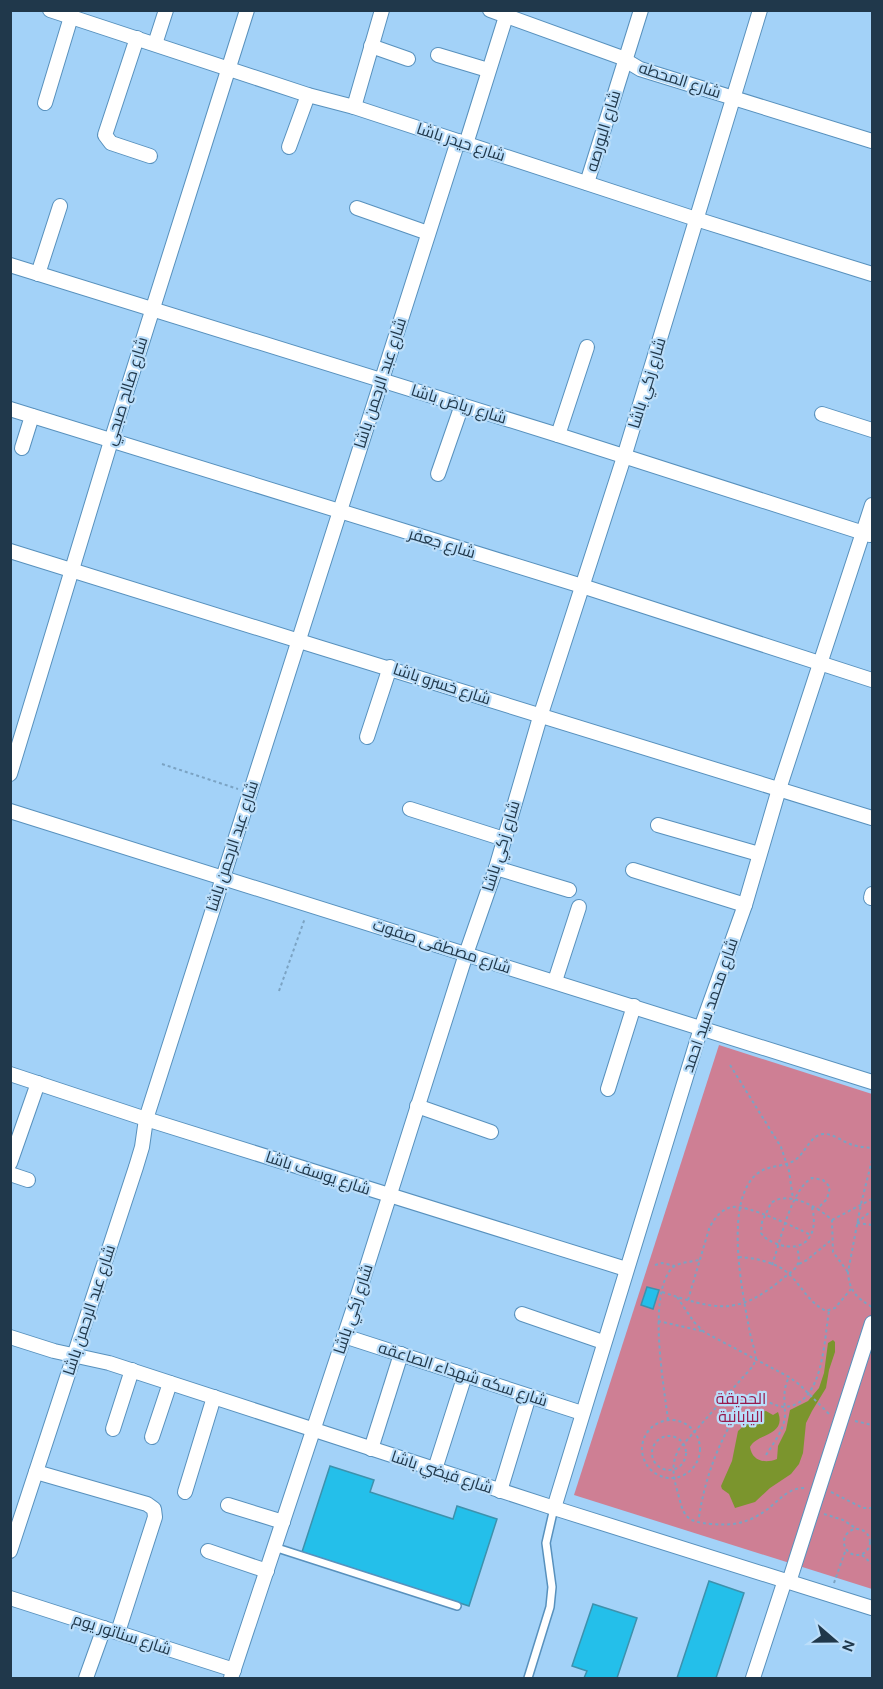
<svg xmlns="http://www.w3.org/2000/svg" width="883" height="1689" viewBox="0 0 883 1689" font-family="Karla,Cairo,sans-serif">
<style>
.green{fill:#ce7f94}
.water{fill:#7b952d}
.building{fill:#24bfea;stroke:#3d91ad;stroke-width:1.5}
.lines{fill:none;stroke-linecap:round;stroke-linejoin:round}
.lane-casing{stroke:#5891bd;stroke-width:10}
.street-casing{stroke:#5891bd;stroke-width:16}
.path{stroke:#7ba3c3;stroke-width:2;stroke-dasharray:3 3;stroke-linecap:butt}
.lane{stroke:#fff;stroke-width:7}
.street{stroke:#fff;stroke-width:14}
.labels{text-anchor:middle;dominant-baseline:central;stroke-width:4.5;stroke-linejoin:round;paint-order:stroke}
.street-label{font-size:16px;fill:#20384b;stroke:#bbdefa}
.park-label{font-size:16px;fill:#971a4d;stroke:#bbdefa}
</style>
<rect width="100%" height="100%" fill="#a3d2f8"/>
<path class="green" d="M719 1045 872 1094V1589L574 1495Z"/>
<path class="water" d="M833 1340 835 1342V1352L829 1370 826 1388 812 1411 806 1423 803 1453 799 1464 791 1474 770 1488 755 1502 735 1508 729 1494 722 1489 721 1486 732 1461 738 1431 759 1412 766 1411 773 1415 778 1412C787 1436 757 1433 750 1447 752 1461 765 1464 777 1459L778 1446 786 1430 790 1410 808 1401 819 1388 824 1373 828 1343Z"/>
<g class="building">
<path d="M647 1287 659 1290 653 1309 641 1305Z"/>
<path d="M330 1466 374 1480 370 1492 453 1519 457 1506 497 1519 469 1606 302 1552Z"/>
<path d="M709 1581 744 1593 716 1678H677Z"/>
<path d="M593 1604 637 1618 617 1678H584L587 1671 572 1666Z"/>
</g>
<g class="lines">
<defs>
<g id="lane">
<path d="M274 1547 457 1606"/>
<path d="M528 1678 550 1607 552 1587 546 1543 554 1508"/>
</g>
<g id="street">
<path d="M50 10 308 95 354 107 696 219 872 274"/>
<path d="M490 10 620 57 640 69 872 141"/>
<path d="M137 38 105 135 111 143 150 156"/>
<path d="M155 44 166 10"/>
<path d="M371 46 408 59"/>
<path d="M438 55 488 70"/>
<path d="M45 103 71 17"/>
<path d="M354 107 382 10"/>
<path d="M466 144 508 10"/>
<path d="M289 147 308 95"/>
<path d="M587 183 641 10"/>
<path d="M357 208 428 233"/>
<path d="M10 265 558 435 870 535"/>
<path d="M38 274 60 206"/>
<path d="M10 409 582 586 872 680"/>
<path d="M822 414 872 430"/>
<path d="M558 435 587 347"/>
<path d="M22 448 32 416"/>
<path d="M438 474 462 405"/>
<path d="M10 551C297 641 585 729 872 818"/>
<path d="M367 737 390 667"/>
<path d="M10 774 111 441 247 10"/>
<path d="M410 809 504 839"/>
<path d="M10 811 872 1082"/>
<path d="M658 825 759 854"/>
<path d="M496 868 569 890"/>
<path d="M633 870 745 905"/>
<path d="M871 898 872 894"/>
<path d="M555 981 579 907"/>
<path d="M10 1074 146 1119 626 1269"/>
<path d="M608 1089 634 1006"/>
<path d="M417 1106 491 1132"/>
<path d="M10 1163 38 1083"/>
<path d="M10 1174 28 1180"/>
<path d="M522 1314 603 1342"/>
<path d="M344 1336 582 1413"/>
<path d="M10 1337 54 1351 109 1363 554 1508 872 1608"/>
<path d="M113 1429 132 1370"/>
<path d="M152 1437 170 1383"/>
<path d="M371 1449 401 1354"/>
<path d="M435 1469 465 1375"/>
<path d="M36 1472 147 1504 154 1509 155 1517 118 1632"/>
<path d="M500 1491 529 1396"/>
<path d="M185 1492 214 1397"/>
<path d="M228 1505 283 1522"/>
<path d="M554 1508 701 1028 745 905 779 789 872 505"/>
<path d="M10 1551 136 1167 142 1147 146 1119 458 141"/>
<path d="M208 1551 267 1571"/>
<path d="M789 1582 872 1323"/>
<path d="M10 1598 234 1670"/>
<path d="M86 1678 104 1628"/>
<path d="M231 1678 357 1298 466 954 496 868 540 717 624 457 760 10"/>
<path d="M753 1678 785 1580"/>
</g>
</defs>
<use href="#lane" class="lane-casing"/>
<use href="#street" class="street-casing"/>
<g class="path">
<path d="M162 764 238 789"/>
<path d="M279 991 305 918"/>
<path d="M730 1065 781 1147 789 1171 793 1199"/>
<path d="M872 1160 861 1204 848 1272C849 1291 857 1298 872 1307"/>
<path d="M812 1207C819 1234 806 1254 777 1244 770 1241 765 1239 761 1233L762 1222 771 1203C788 1190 818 1207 832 1220L833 1252 848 1272"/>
<path d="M832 1220 872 1199"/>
<path d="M857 1223 872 1210"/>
<path d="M857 1223 872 1225"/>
<path d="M739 1257C756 1258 780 1263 792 1277 803 1289 810 1303 826 1311L835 1308 851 1289"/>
<path d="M799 1264 807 1260 830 1241"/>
<path d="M655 1265 662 1263 675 1266"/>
<path d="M772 1265C780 1243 791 1189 812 1178L823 1180 830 1187 827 1199 817 1209"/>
<path d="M662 1292C714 1309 736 1317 781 1280 796 1268 802 1267 797 1247"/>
<path d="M677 1297 694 1322 704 1332 789 1377 800 1385 829 1414"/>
<path d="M688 1300 709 1229C713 1220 721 1209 732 1207 749 1205 794 1227 811 1235"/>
<path d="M658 1321 702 1331"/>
<circle cx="671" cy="1449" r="29"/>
<path d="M668 1420C664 1385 647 1295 672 1268 679 1262 691 1262 699 1260"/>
<path d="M855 1421 872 1425"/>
<circle cx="669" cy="1453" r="17"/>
<path d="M766 1455C773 1444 784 1430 785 1416 785 1401 782 1391 789 1377"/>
<path d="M804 1488C787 1488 778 1502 765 1511 748 1523 732 1526 712 1524 683 1522 684 1515 677 1490 673 1475 671 1463 679 1449L753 1366 756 1359C755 1350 752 1342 750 1333 743 1295 721 1195 761 1171 771 1165 785 1167 795 1160 805 1154 811 1133 825 1134 833 1134 842 1141 850 1144 857 1147 865 1147 872 1148"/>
<path d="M831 1492 863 1508H872"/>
<path d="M824 1514 843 1520 857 1529"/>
<path d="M699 1517C706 1471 723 1431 750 1394 760 1397 775 1407 785 1407 824 1404 824 1339 829 1311"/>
<circle cx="857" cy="1542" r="13"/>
<path d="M862 1555 872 1564"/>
<path d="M834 1583 846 1549"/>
</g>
<use href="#lane" class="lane"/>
<use href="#street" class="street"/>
</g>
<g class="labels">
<g class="street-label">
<text transform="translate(680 80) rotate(18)">شارع المحطه</text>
<text transform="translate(603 131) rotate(-73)">شارع البورصه</text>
<text transform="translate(461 142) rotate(18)">شارع حيدر باشا</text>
<text transform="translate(380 383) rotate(-72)">شارع عبد الرحمن باشا</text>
<text transform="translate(647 383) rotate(-73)">شارع زكي باشا</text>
<text transform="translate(126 391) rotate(-73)">شارع صالح صبحي</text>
<text transform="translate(459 404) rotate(17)">شارع رياض باشا</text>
<text transform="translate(442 543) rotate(17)">شارع جعفر</text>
<text transform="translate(442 684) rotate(18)">شارع خسرو باشا</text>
<text transform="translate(232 846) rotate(-72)">شارع عبد الرحمن باشا</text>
<text transform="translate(501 846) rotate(-73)">شارع زكي باشا</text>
<text transform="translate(442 946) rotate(18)">شارع مصطفى صفوت</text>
<text transform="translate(710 1005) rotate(-71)">شارع محمد سيد احمد</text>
<text transform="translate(318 1173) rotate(18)">شارع يوسف باشا</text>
<text transform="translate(353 1309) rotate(-72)">شارع زكي باشا</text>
<text transform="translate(89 1310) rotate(-72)">شارع عبد الرحمن باشا</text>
<text transform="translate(463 1374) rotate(18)">شارع سكه شهداء الصاعقه</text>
<text transform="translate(442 1472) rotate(18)">شارع فيضي باشا</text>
<text transform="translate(122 1634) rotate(18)">شارع سناتور يوم</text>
</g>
<g class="park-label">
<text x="741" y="1398">الحديقة<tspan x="741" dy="18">اليابانية</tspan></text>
</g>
</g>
<rect width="883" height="1689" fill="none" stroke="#20384b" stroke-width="24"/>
<g transform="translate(835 1641) rotate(110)" stroke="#bbdefa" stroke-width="4.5" paint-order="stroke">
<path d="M0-4.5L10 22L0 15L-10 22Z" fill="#20384b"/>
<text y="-9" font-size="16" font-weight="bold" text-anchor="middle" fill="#20384b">N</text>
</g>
</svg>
